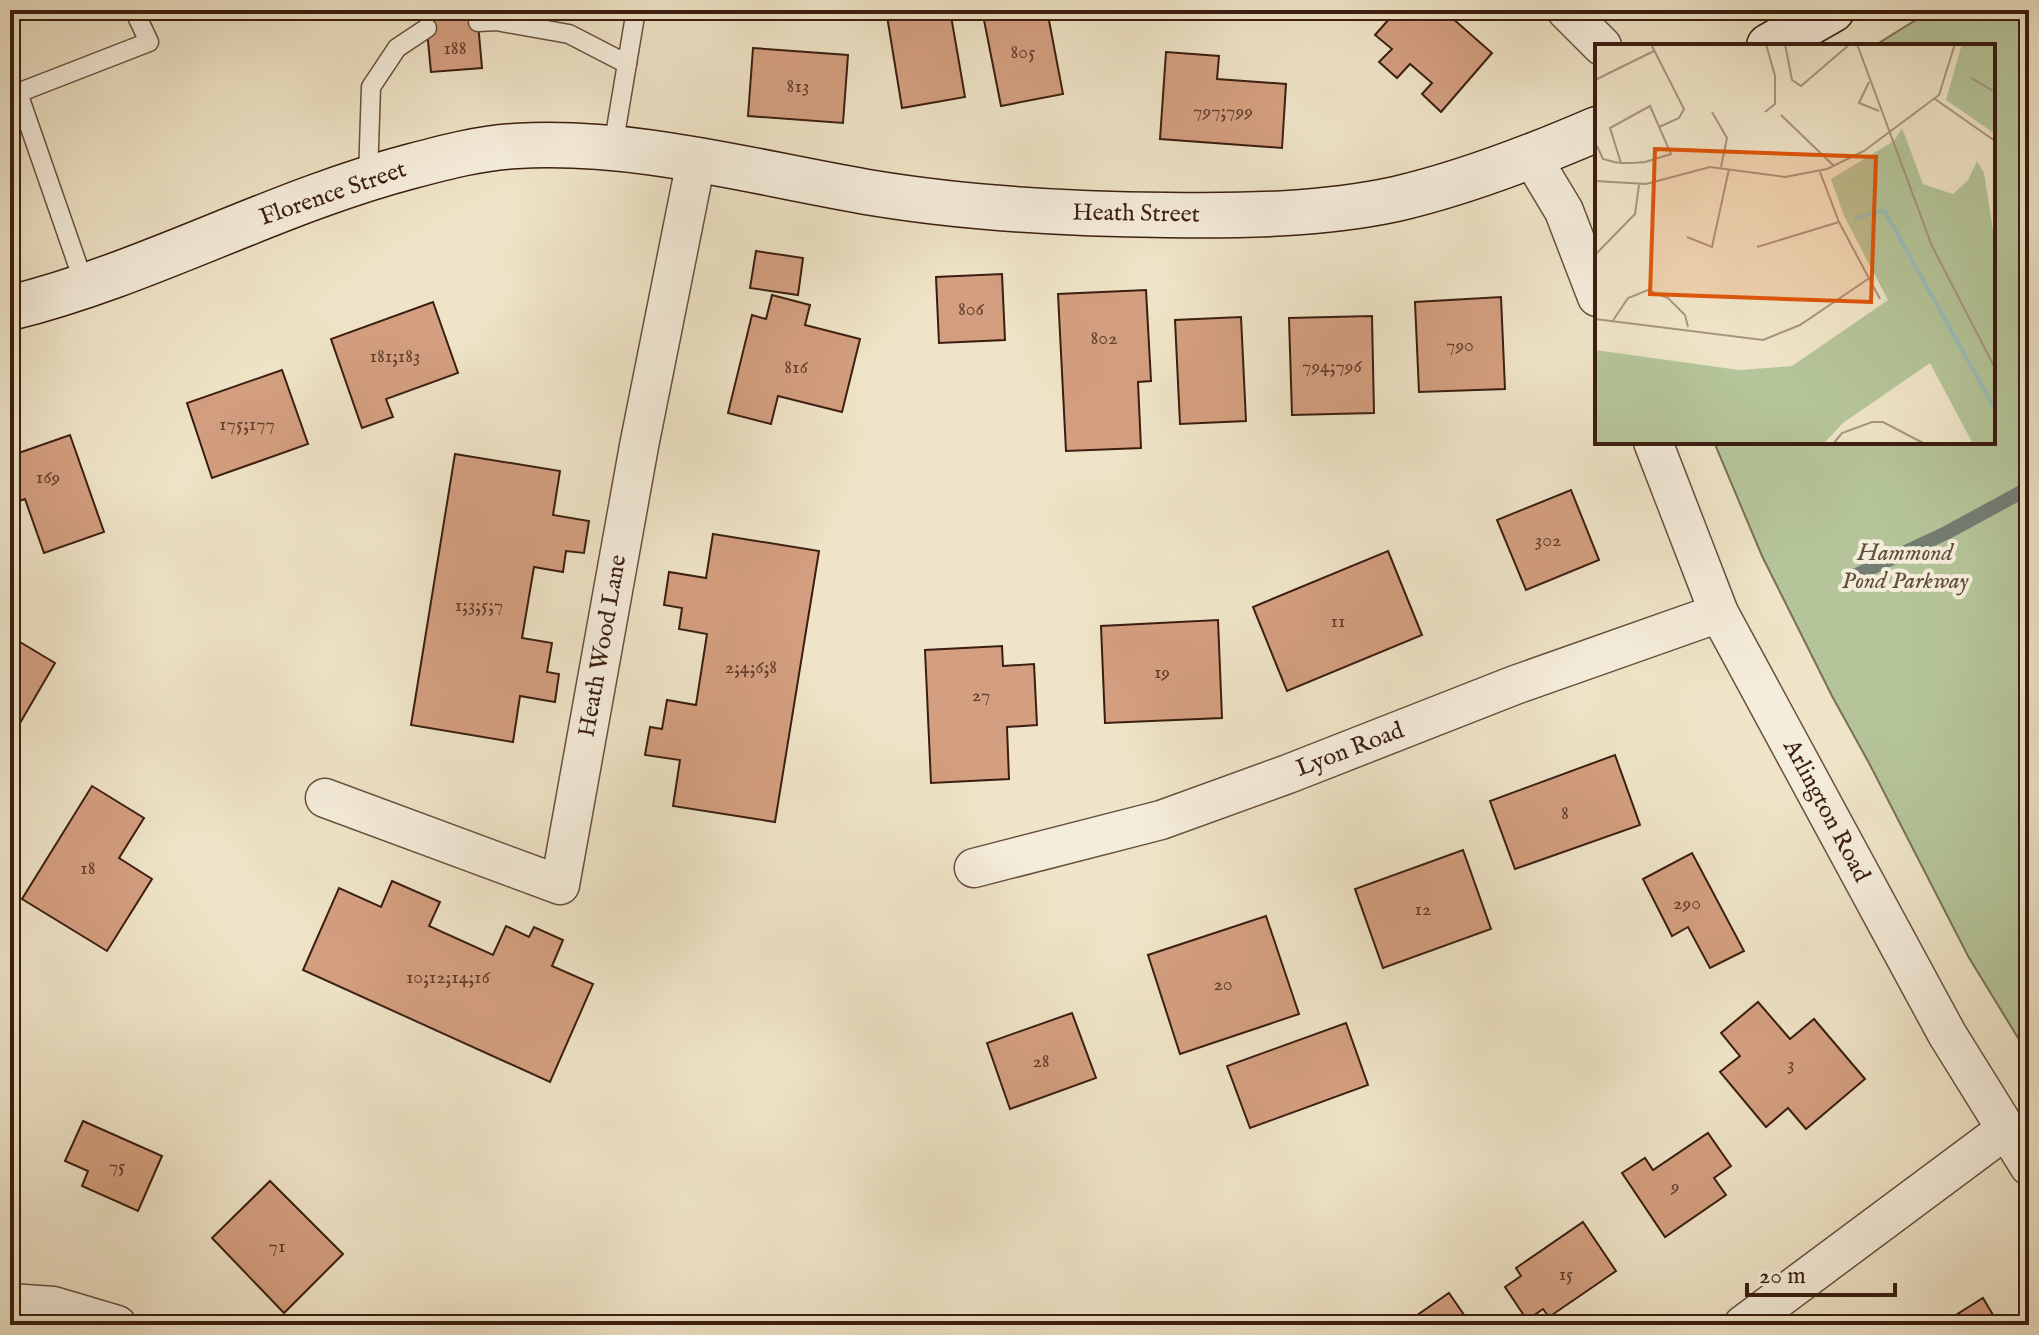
<svg xmlns="http://www.w3.org/2000/svg" width="2039" height="1335" viewBox="0 0 2039 1335" font-family="'IM FELL English',serif">
<style>
.green{fill:#b5c599;stroke:#787254;stroke-width:2}
.lines{fill:none;stroke-linecap:round;stroke-linejoin:round}
.stream{stroke:#747e74;stroke-width:14}
.building{fill:#d49f80;stroke:#3b1e10;stroke-width:2}
.lane-casing{stroke:#68503e;stroke-width:21}
.street-casing{stroke:#68503e;stroke-width:41}
.secondary-casing{stroke:#3b1e10;stroke-width:47}
.lane{stroke:#f5eddb;stroke-width:18}
.street{stroke:#f5eddb;stroke-width:38}
.secondary{stroke:#f5eddb;stroke-width:44}
.labels{text-anchor:middle;dominant-baseline:central;stroke-width:8;stroke-linejoin:round;paint-order:stroke}
.number-label{font-size:20px;fill:#613e2c}
.street-label{font-size:24px;fill:#3b1e10;stroke:#f5eddb}
.park-label{font-size:24px;font-style:italic;fill:#605039;stroke:#f5eddb}
.inset-river{fill:none;stroke:#9abeb7;stroke-width:4}
.inset-road{fill:none;stroke:#a7957e;stroke-width:2}
.view{fill:#df560c;fill-opacity:0.15;stroke:#df560c;stroke-width:4}
.inset-edge{fill:none;stroke:#3b1e10;stroke-width:4}
</style>
<rect width="100%" height="100%" fill="#efe4c7"/>
<filter id="stains"><feTurbulence type="fractalNoise" baseFrequency=".0025" numOctaves="4"/><feColorMatrix values="0 0 0 0 .2 0 0 0 0 .09 0 0 0 0 .02 0 0 0 .5 -.17"/></filter>
<radialGradient id="worn" r=".72"><stop offset=".6" stop-color="#630" stop-opacity="0"/><stop offset="1" stop-color="#630" stop-opacity=".3"/></radialGradient>
<path class="green" d="M1932 10H2029V1056L1968 956 1869 763 1832 696 1762 556 1714 442H1993V46H1874Z"/>
<g class="lines">
<path class="stream" d="M1852 577 1946 533 2029 488"/>
</g>
<g class="building">
<path d="M425 10H484L477 12 482 68 431 72Z"/>
<path d="M886 10H950L965 97 902 108Z"/>
<path d="M982 10H1047L1063 94 1001 106Z"/>
<path d="M1397 10H1418L1422 13 1425 10H1443L1492 53 1441 112 1422 94 1432 83 1410 64 1397 78 1379 62 1392 49 1375 35Z"/>
<path d="M753 48 848 55 843 123 748 116Z"/>
<path d="M1166 52 1219 56 1217 79 1286 84 1282 148 1160 139Z"/>
<path d="M756 251 803 258 798 295 750 288Z"/>
<path d="M1002 274 1005 340 939 343 936 277Z"/>
<path d="M1146 290 1151 381 1138 382 1141 448 1066 451 1058 294Z"/>
<path d="M772 295 810 305 805 325 860 339 842 412 778 396 771 424 728 413 752 315 766 319Z"/>
<path d="M1501 297 1505 389 1419 392 1415 302Z"/>
<path d="M433 302 458 373 386 399 393 417 362 428 331 339Z"/>
<path d="M1372 316 1374 413 1292 415 1289 318Z"/>
<path d="M1241 317 1246 421 1180 424 1175 320Z"/>
<path d="M282 370 308 444 212 478 187 403Z"/>
<path d="M70 435 104 532 44 553 25 499 10 504V456Z"/>
<path d="M455 454 560 471 553 515 589 521 584 553 566 551 563 572 534 567 522 638 552 643 547 672 559 674 555 702 520 696 513 742 411 725Z"/>
<path d="M1571 490 1599 560 1526 590 1497 520Z"/>
<path d="M713 534 819 551 775 822 673 806 680 760 645 755 650 727 662 729 667 700 696 705 707 634 679 629 682 608 664 605 669 572 706 578Z"/>
<path d="M1388 551 1422 635 1287 691 1253 607Z"/>
<path d="M1218 620 1222 718 1105 723 1101 626Z"/>
<path d="M10 636 55 663 13 735 10 733Z"/>
<path d="M1002 646 1003 666 1034 664 1037 725 1007 727 1009 779 931 783 925 650Z"/>
<path d="M1615 755 1640 825 1515 869 1490 801Z"/>
<path d="M92 786 144 818 119 858 152 879 107 951 22 899Z"/>
<path d="M1463 850 1491 929 1383 968 1355 889Z"/>
<path d="M1692 853 1744 951 1710 968 1688 927 1672 936 1643 879Z"/>
<path d="M392 881 440 902 429 926 493 955 506 926 529 937 534 927 563 940 552 966 593 984 550 1082 303 970 339 888 381 907Z"/>
<path d="M1266 916 1299 1014 1180 1054 1148 955Z"/>
<path d="M1758 1002 1790 1039 1814 1019 1865 1079 1806 1129 1788 1108 1766 1127 1720 1072 1740 1056 1721 1033Z"/>
<path d="M1072 1013 1096 1078 1010 1109 987 1043Z"/>
<path d="M1346 1023 1368 1085 1250 1128 1227 1066Z"/>
<path d="M83 1121 162 1156 138 1211 82 1186 88 1171 65 1161Z"/>
<path d="M1708 1133 1731 1166 1714 1178 1726 1195 1665 1237 1622 1173 1645 1158 1653 1170Z"/>
<path d="M270 1181 343 1254 284 1313 212 1238Z"/>
<path d="M1583 1222 1616 1271 1549 1317 1543 1309 1527 1320 1505 1287 1521 1276 1516 1268Z"/>
<path d="M1449 1293 1471 1325H1403Z"/>
<path d="M1983 1298 1999 1325H1940Z"/>
</g>
<g class="lines">
<defs>
<g id="lane">
<path d="M478 22 496 21 569 34 627 64"/>
<path d="M18 93 85 286"/>
<path d="M10 96 149 42 134 10"/>
<path d="M613 147 636 10"/>
<path d="M368 177 371 87 397 48 427 28"/>
</g>
<g id="street">
<path d="M1566 10 1602 46"/>
<path d="M1531 156 1564 211 1597 297"/>
<path d="M1653 442 1719 613 1947 1034 2029 1166"/>
<path d="M325 798 560 885 639 446 696 161"/>
<path d="M974 868 1161 820 1288 774 1515 685 1719 613"/>
<path d="M10 1303 53 1306 117 1325"/>
<path d="M1743 1325 2005 1130"/>
</g>
<g id="secondary">
<path d="M1769 46 1832 10"/>
<path d="M10 308C148 274 274 202 412 166 446 157 480 148 516 146 637 139 755 173 873 193 970 209 1068 214 1167 215 1242 216 1322 215 1396 199 1465 183 1532 157 1597 129"/>
</g>
</defs>
<use href="#lane" class="lane-casing"/>
<use href="#street" class="street-casing"/>
<use href="#secondary" class="secondary-casing"/>
<use href="#lane" class="lane"/>
<use href="#street" class="street"/>
<use href="#secondary" class="secondary"/>
</g>
<g class="labels">
<g class="number-label">
<text x="455" y="48">188</text>
<text x="1023" y="52">805</text>
<text x="798" y="86">813</text>
<text x="1223" y="111">797;799</text>
<text x="971" y="309">806</text>
<text x="1104" y="338">802</text>
<text x="1460" y="345">790</text>
<text x="395" y="356">181;183</text>
<text x="1332" y="366">794;796</text>
<text x="796" y="367">816</text>
<text x="247" y="424">175;177</text>
<text x="48" y="477">169</text>
<text x="1548" y="540">302</text>
<text x="479" y="605">1;3;5;7</text>
<text x="1338" y="621">11</text>
<text x="751" y="667">2;4;6;8</text>
<text x="1162" y="672">19</text>
<text x="981" y="695">27</text>
<text x="1565" y="813">8</text>
<text x="88" y="868">18</text>
<text x="1687" y="903">290</text>
<text x="1423" y="909">12</text>
<text x="448" y="977">10;12;14;16</text>
<text x="1223" y="984">20</text>
<text x="1041" y="1061">28</text>
<text x="1791" y="1064">3</text>
<text x="117" y="1166">75</text>
<text x="1675" y="1186">9</text>
<text x="277" y="1246">71</text>
<text x="1566" y="1274">15</text>
</g>
<g class="street-label">
<text transform="translate(333 194) rotate(-19)">Florence Street</text>
<text transform="translate(1136 214) rotate(1)">Heath Street</text>
<text transform="translate(603 646) rotate(-80)">Heath Wood Lane</text>
<text transform="translate(1350 750) rotate(-21)">Lyon Road</text>
<text transform="translate(1826 811) rotate(62)">Arlington Road</text>
</g>
<g class="park-label">
<text x="1905" y="553">Hammond<tspan x="1905" dy="28">Pond Parkway</tspan></text>
</g>
</g>
<g transform="translate(1595 44)">
<rect width="400" height="400" fill="#efe4c7"/>
<path d="M367 0H400V90L351 56ZM307 84 328 140 358 150 373 136 382 117 389 129 400 199V400H378L335 319 248 379 228 400H0V306L144 326 197 322 293 256 249 172 236 135 299 97Z" fill="#b5c599"/>
<path class="inset-river" d="M259 175 289 166 400 365"/>
<path class="inset-road" d="M56 0 89 65 84 74 64 83M190 0 197 36 206 42 255 0M262 0 337 202 400 324M376 34 400 48M0 36 59 7M274 38 264 59 284 67M340 55 400 97M117 68 132 94 126 123M170 68 180 60V32L171 0M186 71 239 122M2 102 8 115 19 118 26 119H38L50 118 76 110 55 62 15 84 26 119M225 128 244 178 285 255M0 137 51 140 115 123 190 133 232 125 269 107 344 51 360 0M92 193 117 203 134 125M162 203 244 178M0 211 40 170 44 141M0 275 168 296 205 281 273 235M17 278 33 254 53 246 73 254 90 271 93 283M238 400 247 389 277 378H288L330 400"/>
<path class="view" d="M60 105 281 113 276 258 55 250Z"/>
<rect width="400" height="400" class="inset-edge"/>
</g>
<rect width="2039" height="1335" fill="none" stroke="#efe4c7" stroke-width="40"/>
<rect x="12" y="12" width="2015" height="1311" fill="none" stroke="#3b1e10" stroke-width="4"/>
<rect x="20" y="20" width="1999" height="1295" fill="none" stroke="#3b1e10" stroke-width="2"/>
<path d="M1747 1283v12h148v-12" fill="none" stroke="#3b1e10" stroke-width="4"/>
<text x="1759" y="1283" font-size="24" fill="#3b1e10" stroke="#f5eddb" stroke-width="6" paint-order="stroke">20 m</text>
<rect width="100%" height="100%" filter="url(#stains)"/>
<rect width="100%" height="100%" fill="url(#worn)"/>
</svg>
